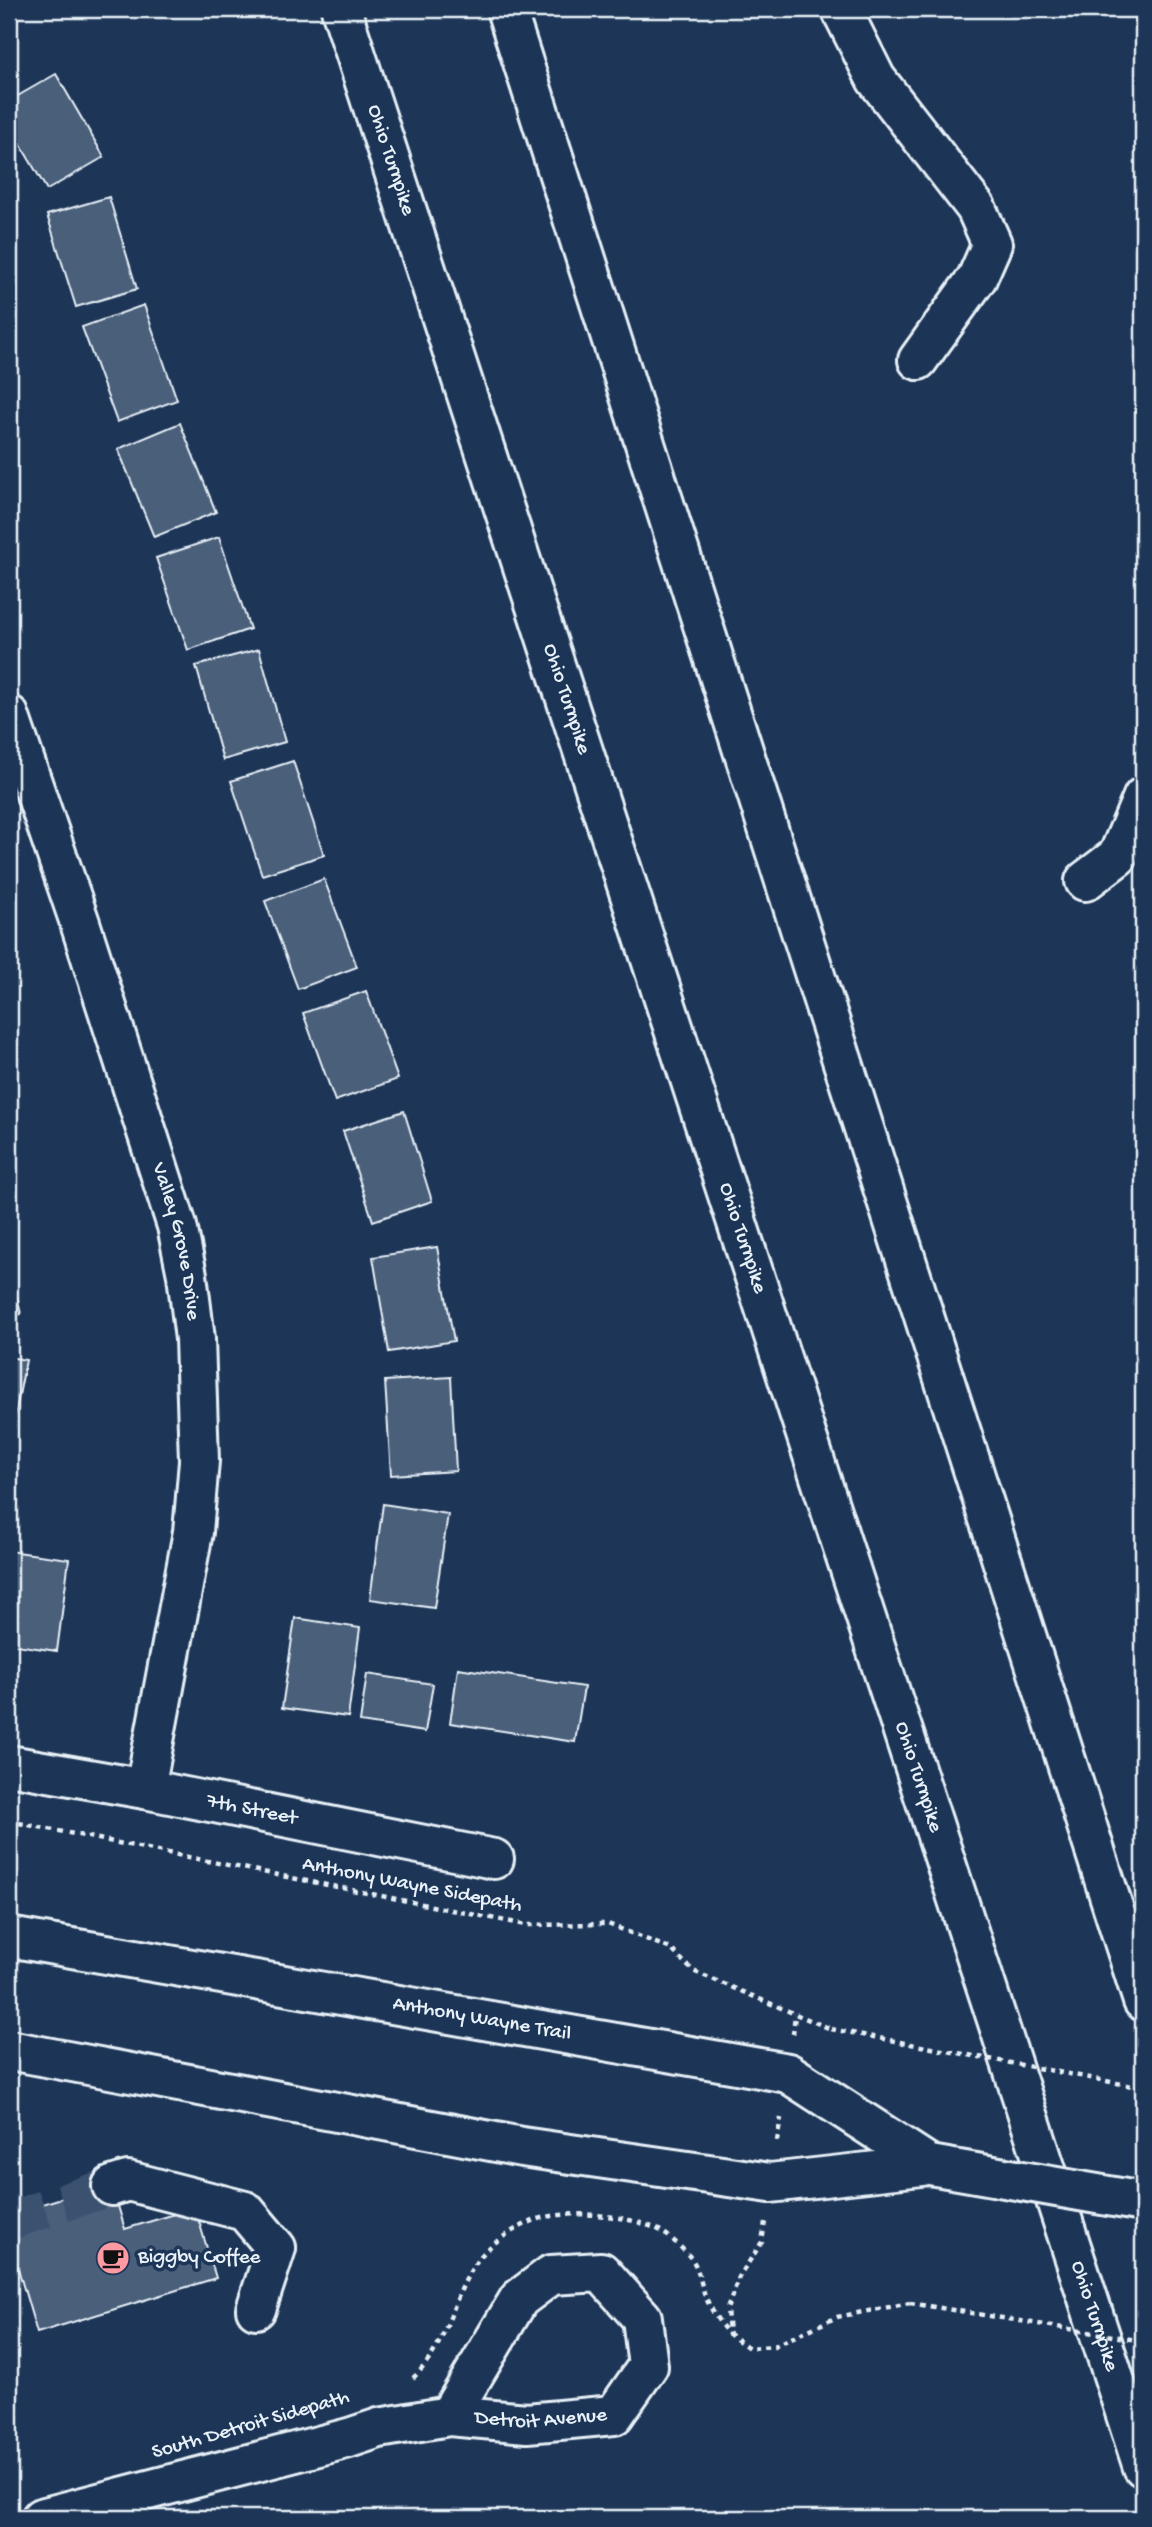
<svg xmlns="http://www.w3.org/2000/svg" width="1152" height="2527" viewBox="0 0 1152 2527" font-family="'Gochi Hand',sans-serif">
<style>
.building{fill:#495e7a;stroke:#e8f1f8;stroke-width:2}
.lines{fill:none;stroke-linecap:round;stroke-linejoin:round}
.minor-tunnel{stroke:#3b516f;stroke-width:38;stroke-dasharray:38 19;stroke-linecap:butt}
.minor-casing{stroke:#e8f1f8;stroke-width:44}
.highway-casing{stroke:#e8f1f8;stroke-width:44}
.path{stroke:#e8f1f8;stroke-width:4.5;stroke-dasharray:5 5;stroke-linecap:butt}
.minor{stroke:#1d3557;stroke-width:38}
.highway{stroke:#1d3557;stroke-width:38}
.highway-bridge-casing{stroke:#e8f1f8;stroke-width:44;stroke-linecap:butt}
.path-bridge{stroke:#e8f1f8;stroke-width:4.5;stroke-dasharray:5 5;stroke-linecap:butt}
.highway-bridge{stroke:#1d3557;stroke-width:38}
.labels{text-anchor:middle;dominant-baseline:central;stroke-width:7;stroke-linejoin:round;paint-order:stroke}
.street-label{font-size:21px;fill:#e8f1f8;stroke:#1d3557}
.poi-label{font-size:21px;fill:#e8f1f8;stroke:#1d3557;text-anchor:start}
</style>
<rect width="100%" height="100%" fill="#1d3557"/>
<filter id="ink" filterUnits="userSpaceOnUse"><feTurbulence type="fractalNoise" baseFrequency=".0143" numOctaves="2"/><feDisplacementMap in="SourceGraphic" scale="14" xChannelSelector="R" yChannelSelector="G"/><feConvolveMatrix kernelMatrix="1 2 1 2 8 2 1 2 1" color-interpolation-filters="sRGB"/></filter>
<g filter="url(#ink)">
<g class="building">
<path d="M56 74 104 157 47 190 9 125V101Z"/>
<path d="M109 197 137 289 76 307 47 215Z"/>
<path d="M144 305 177 400 117 422 82 327Z"/>
<path d="M180 423 216 512 154 537 118 449Z"/>
<path d="M219 537 250 629 188 650 156 558Z"/>
<path d="M259 649 285 742 223 760 196 666Z"/>
<path d="M293 761 324 855 262 875 231 781Z"/>
<path d="M324 879 357 967 298 989 265 901Z"/>
<path d="M366 991 398 1079 335 1101 303 1013Z"/>
<path d="M404 1111 432 1201 373 1221 343 1131Z"/>
<path d="M437 1247 454 1341 389 1352 373 1257Z"/>
<path d="M9 1264 21 1314 9 1317Z"/>
<path d="M9 1357 26 1360 9 1446Z"/>
<path d="M451 1377 456 1471 391 1475 385 1381Z"/>
<path d="M383 1504 448 1514 434 1608 370 1599Z"/>
<path d="M9 1551 69 1559 57 1651 9 1644Z"/>
<path d="M295 1618 360 1628 348 1717 282 1708Z"/>
<path d="M458 1668 584 1687 575 1742 450 1723Z"/>
<path d="M367 1674 433 1684 425 1732 360 1722Z"/>
<path d="M111 2183 125 2229 195 2208 216 2278 37 2333 9 2238V2214Z"/>
</g>
<g class="lines">
<path class="minor-tunnel" d="M9 2221 112 2186"/>
<defs>
<g id="minor">
<path d="M841 9 876 79 976 208 992 244 977 278 918 360"/>
<path id="s1" d="M9 715 80 923 177 1226 187 1275 195 1339 199 1461 193 1532 145 1789"/>
<path d="M1085 881 1118 856 1143 797"/>
<path id="s2" d="M9 1765 145 1789 494 1859"/>
<path d="M112 2186 128 2181 245 2211 276 2248 256 2309"/>
<path id="s3" d="M41 2518 349 2438 379 2428 449 2416 527 2423 614 2415 648 2366 642 2318 601 2272 551 2275 519 2299 449 2416"/>
</g>
<g id="highway">
<path id="s4" d="M341 9 1143 2467"/>
<path d="M506 9 1143 2001"/>
<path id="s5" d="M9 1937 788 2073 930 2165"/>
<path d="M9 2050 522 2147 770 2183 930 2165"/>
</g>
</defs>
<use href="#minor" class="minor-casing"/>
<use href="#highway" class="highway-casing"/>
<g class="path">
<path d="M9 1821 526 1925 608 1924 671 1949 693 1971 831 2029"/>
<path d="M793 2034 795 2014"/>
<path d="M777 2141 781 2118"/>
<path d="M765 2222 762 2242 739 2277 727 2309 729 2334 749 2348 774 2346 837 2317 910 2303"/>
<path d="M413 2378C450 2343 450 2299 477 2261 489 2244 513 2229 533 2221 564 2208 629 2215 659 2230 669 2235 683 2249 691 2258 699 2268 701 2286 706 2298 712 2311 719 2323 729 2334"/>
</g>
<use href="#minor" class="minor"/>
<use href="#highway" class="highway"/>
<defs>
<path id="highway-bridge" d="M930 2165 1143 2202"/>
</defs>
<use href="#highway-bridge" class="highway-bridge-casing"/>
<g class="path-bridge">
<path d="M831 2029 1143 2088"/>
<path d="M910 2303 1143 2341"/>
</g>
<use href="#highway-bridge" class="highway-bridge"/>
</g>
</g>
<defs>
<symbol id="cafe-disc" viewBox="-11 -11 22 22"><circle r="9.5" fill="#ff9aa2" stroke="#1d3557"/><path d="M-5.5-4.5H6V0H3Q3 3.5 0 3.5H-2.5Q-5.5 3.5-5.5 0ZM3-3.2v2h1.7v-2ZM-6 4.5H4V6H-6Z" fill="#111"/></symbol>
</defs>
<g fill-rule="evenodd">
<use href="#cafe-disc" x="94" y="2239" width="38" height="38"/>
</g>
<g class="labels">
<g class="street-label">
<text stroke="none"><textPath href="#s4" startOffset="159">Ohio Turnpike</textPath></text>
<text stroke="none"><textPath href="#s4" startOffset="726">Ohio Turnpike</textPath></text>
<text stroke="none"><textPath href="#s4" startOffset="1293">Ohio Turnpike</textPath></text>
<text stroke="none"><textPath href="#s1" startOffset="553">Valley Grove Drive</textPath></text>
<text stroke="none"><textPath href="#s4" startOffset="1860">Ohio Turnpike</textPath></text>
<text stroke="none"><textPath href="#s2" startOffset="247">7th Street</textPath></text>
<text transform="translate(412 1886) rotate(11)">Anthony Wayne Sidepath</text>
<text stroke="none"><textPath href="#s5" startOffset="480">Anthony Wayne Trail</textPath></text>
<text stroke="none"><textPath href="#s4" startOffset="2427">Ohio Turnpike</textPath></text>
<text stroke="none"><textPath href="#s3" startOffset="513">Detroit Avenue</textPath></text>
<text transform="translate(251 2426) rotate(-16)">South Detroit Sidepath</text>
</g>
<g class="poi-label">
<text x="138" y="2258">Biggby Coffee</text>
</g>
</g>
<rect width="1152" height="2527" fill="none" stroke="#1d3557" stroke-width="35"/>
<rect x="18" y="18" width="1117" height="2492" fill="none" stroke="#e8f1f8" stroke-width="2.5" filter="url(#ink)"/>
</svg>
